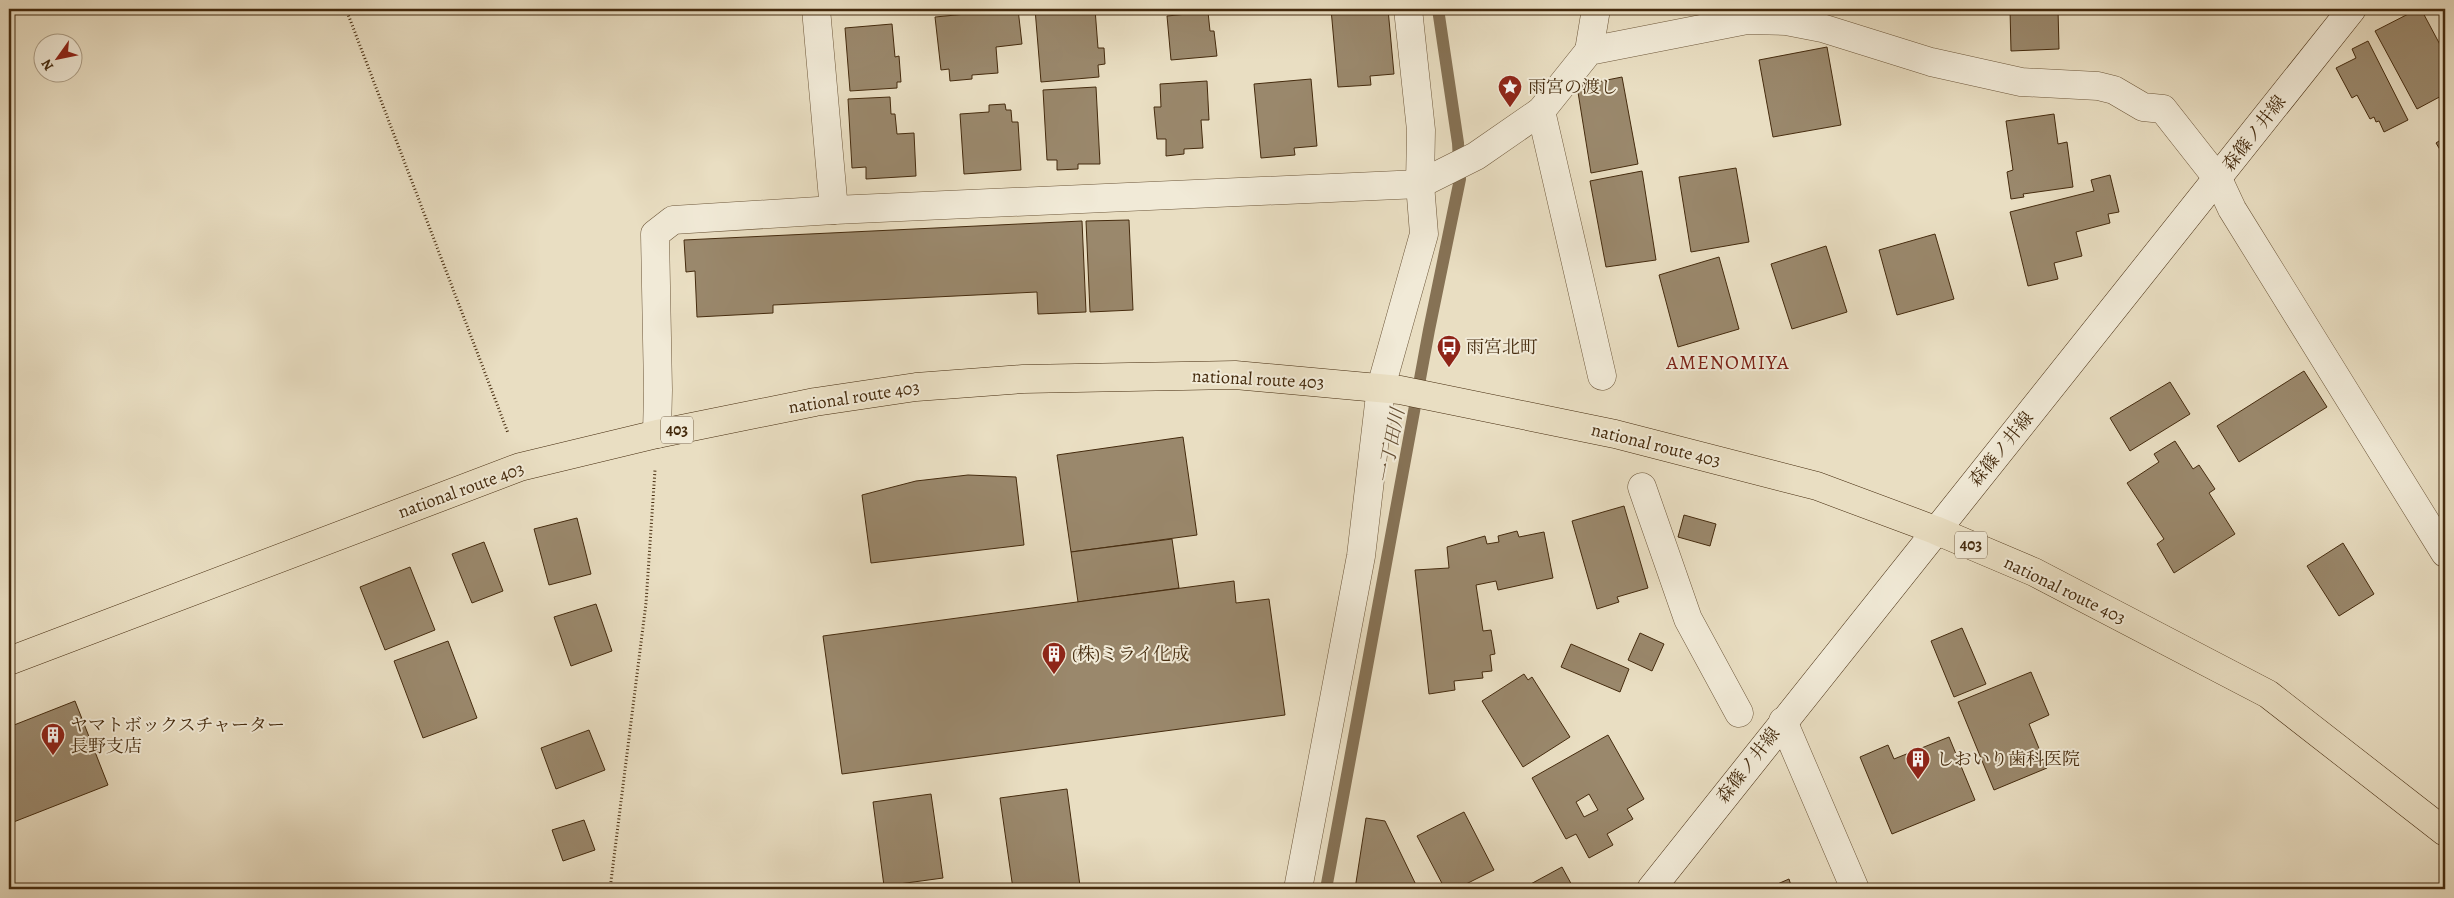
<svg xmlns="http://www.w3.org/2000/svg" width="2454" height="898" viewBox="0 0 2454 898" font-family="Alegreya,'Noto Serif JP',serif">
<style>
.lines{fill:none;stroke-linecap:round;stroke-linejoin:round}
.stream{stroke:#867255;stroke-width:12}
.building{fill:#9a886c;stroke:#452b0e;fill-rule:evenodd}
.street-casing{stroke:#6e583b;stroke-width:29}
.secondary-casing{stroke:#452b0e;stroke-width:29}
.highway-casing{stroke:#452b0e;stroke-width:29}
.path{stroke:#452b0e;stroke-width:3;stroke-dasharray:1 2.5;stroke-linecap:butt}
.street{stroke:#f1ead7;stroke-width:28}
.secondary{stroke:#f1ead7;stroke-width:28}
.highway{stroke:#e9dec2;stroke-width:28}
.labels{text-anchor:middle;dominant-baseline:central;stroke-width:4;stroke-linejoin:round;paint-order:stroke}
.shield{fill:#f1ead7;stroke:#79644a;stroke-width:1}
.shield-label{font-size:16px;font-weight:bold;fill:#452b0e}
.poi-label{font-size:18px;fill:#452b0e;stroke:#f1ead7;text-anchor:start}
.street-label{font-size:18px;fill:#452b0e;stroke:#f1ead7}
.water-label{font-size:19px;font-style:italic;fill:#654e32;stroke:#f1ead7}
.quarter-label{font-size:20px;letter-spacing:1px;fill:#7a1f14;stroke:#f1ead7}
</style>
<rect width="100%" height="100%" fill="#e9dec2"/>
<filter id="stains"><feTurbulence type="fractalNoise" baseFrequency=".004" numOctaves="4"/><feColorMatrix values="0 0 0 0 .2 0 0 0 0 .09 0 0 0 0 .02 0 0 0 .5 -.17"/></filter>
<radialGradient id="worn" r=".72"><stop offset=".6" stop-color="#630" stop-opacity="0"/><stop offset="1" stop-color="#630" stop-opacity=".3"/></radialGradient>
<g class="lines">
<path class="stream" d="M1326 889 1429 330 1460 179 1458 143 1438 9"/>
</g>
<g class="building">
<path d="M849 9H884L850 13Z"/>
<path d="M1018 9 1022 44 996 47 998 73 972 75V79L950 81 949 69 941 70 935 17Z"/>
<path d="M1035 9H1095L1098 48H1104L1105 64 1098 65 1099 77 1041 82Z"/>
<path d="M1331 9H1388L1394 74 1370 76 1371 85 1338 87Z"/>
<path d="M2010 9H2058L2059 49 2011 51Z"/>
<path d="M2418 9H2421L2445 54V94L2417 109 2375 31Z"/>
<path d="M1208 12 1210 31H1214L1217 56 1171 60 1167 16Z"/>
<path d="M892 24 895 57 899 56 901 82H897V88L850 91 845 28Z"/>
<path d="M2368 41 2408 120 2384 132 2379 121 2376 122 2374 117 2370 119 2357 95 2352 98 2336 68 2356 58 2352 49Z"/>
<path d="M1827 47 1841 125 1773 137 1759 60Z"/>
<path d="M1622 77 1638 164 1591 173 1577 86Z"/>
<path d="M1311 79 1317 146 1294 148 1295 155 1261 158 1254 84Z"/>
<path d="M1207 81 1209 120H1201L1203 148 1184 149V154L1166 156V139H1157L1154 107H1161L1160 84Z"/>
<path d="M1096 87 1100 164H1078V169L1057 170V160H1047L1043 90Z"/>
<path d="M890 97 891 114H895L897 134 914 133 916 176 866 179V167L852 168 848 99Z"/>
<path d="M1005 104 1006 110H1011L1012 122H1018L1021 170 964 174 960 114 989 112V105Z"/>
<path d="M2054 114 2058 144 2067 142 2073 187 2023 194 2024 197 2011 199 2007 172 2013 170 2006 121Z"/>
<path d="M2445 137V158L2436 143Z"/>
<path d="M1736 168 1749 242 1691 252 1679 177Z"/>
<path d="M1642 171 1656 260 1606 267 1590 181Z"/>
<path d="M2110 175 2119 212 2108 214 2110 223 2076 232 2082 256 2054 263 2058 279 2028 286 2010 212 2094 191 2091 180Z"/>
<path d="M1129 220 1133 310 1090 312 1086 221Z"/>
<path d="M1082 221 1086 312 1038 314 1037 292 773 305V313L697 317 695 271 686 272 684 240Z"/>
<path d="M1935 234 1954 299 1897 315 1879 250Z"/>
<path d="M1826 246 1847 312 1792 329 1771 264Z"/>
<path d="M1719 257 1739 329 1678 347 1659 275Z"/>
<path d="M2304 371 2327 407 2239 462 2217 426Z"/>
<path d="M2170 382 2190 414 2130 451 2110 418Z"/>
<path d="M1183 437 1197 535 1071 552 1057 455Z"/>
<path d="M2175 441 2193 469 2199 465 2215 489 2209 493 2235 534 2174 573 2157 544 2164 539 2127 483 2159 462 2154 454Z"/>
<path d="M968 475 1016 477 1024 545 871 563 862 495 916 481Z"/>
<path d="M1624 506 1648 588 1617 597 1619 602 1597 609 1572 521Z"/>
<path d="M1684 515 1716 524 1710 546 1678 537Z"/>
<path d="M577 518 591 574 549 585 534 529Z"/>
<path d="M1517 531 1519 537 1544 532 1553 578 1498 590 1496 581 1476 585 1483 631 1491 630 1495 654 1490 655 1492 671 1482 672 1483 678 1454 681 1455 690 1429 694 1415 570 1449 568 1447 547 1485 536 1487 544 1499 542 1498 536Z"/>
<path d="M1172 539 1179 588 1078 602 1071 552Z"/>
<path d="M484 542 503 591 472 603 452 554Z"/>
<path d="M2343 543 2374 594 2339 616 2307 566Z"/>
<path d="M410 567 435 630 385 650 360 587Z"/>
<path d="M1234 581 1236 603 1269 599 1285 715 842 774 823 636Z"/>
<path d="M596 604 612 651 571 666 554 617Z"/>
<path d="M1962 628 1986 684 1954 697 1931 641Z"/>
<path d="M1640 633 1664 644 1652 671 1628 660Z"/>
<path d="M448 641 477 718 423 738 394 661Z"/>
<path d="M1571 644 1629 669 1620 692 1561 667Z"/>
<path d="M2031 672 2049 715 2029 724 2047 768 1994 790 1958 702Z"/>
<path d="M1524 674 1528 680 1532 677 1570 737 1523 767 1482 701Z"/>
<path d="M75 701 108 785 11 823 9 817V727Z"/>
<path d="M589 730 605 770 556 789 541 748Z"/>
<path d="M1608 735 1644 799 1627 809 1633 819 1607 834 1613 845 1589 858 1576 834 1566 839 1532 778ZM1589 794 1598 810 1584 817 1576 802Z"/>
<path d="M1949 737 1975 800 1892 834 1860 757 1888 745 1894 759Z"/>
<path d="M1067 789 1080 886 1058 889H1013L1000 798Z"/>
<path d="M931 794 943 878 884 886 873 802Z"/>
<path d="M1464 812 1494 870 1456 889H1445L1417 836Z"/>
<path d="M1366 818 1385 821 1418 889H1355Z"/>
<path d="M584 820 595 850 563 861 552 830Z"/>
<path d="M1562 867 1574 889H1529L1527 886Z"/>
<path d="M1789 879 1792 889 1799 885 1801 889H1766Z"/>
</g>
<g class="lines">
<defs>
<g id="street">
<path d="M816 9 834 210"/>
<path d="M1589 51 1596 9"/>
<path d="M1541 111 1602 376"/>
<path d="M657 434 658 390 655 234 673 220 834 210 1420 184 1476 156 1541 111 1589 51 1747 20 1786 21 1822 28 1931 62 2021 82 2098 86 2114 90 2143 107 2163 109 2218 179 2232 209 2445 553"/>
<path d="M1642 487 1688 619 1739 713"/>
<path d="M1783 721 1855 889"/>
<path d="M1298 889 1361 556 1381 387 1424 234 1420 184 1421 130 1408 9"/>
</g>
<path id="secondary" d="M1651 889 2352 9"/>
<path id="highway" d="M9 661 520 467 657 434 815 402 916 387 1023 379 1235 375 1400 390 1615 434 1817 486 1935 530 2034 572 2268 694 2445 832"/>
</defs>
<use href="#street" class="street-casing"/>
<use href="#secondary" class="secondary-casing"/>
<use href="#highway" class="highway-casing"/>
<g class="path">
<path d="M346 9 508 433"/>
<path d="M610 889 646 603 655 470"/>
</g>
<use href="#street" class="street"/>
<use href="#secondary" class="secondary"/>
<use href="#highway" class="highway"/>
</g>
<defs>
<symbol id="sight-pin" viewBox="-11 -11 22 30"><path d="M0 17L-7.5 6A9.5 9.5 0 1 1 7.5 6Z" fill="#8f2418" stroke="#f1ead7"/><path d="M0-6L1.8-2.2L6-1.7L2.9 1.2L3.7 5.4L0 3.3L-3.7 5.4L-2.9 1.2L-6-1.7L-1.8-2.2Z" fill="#fff"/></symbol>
<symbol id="bus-pin" viewBox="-11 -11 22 30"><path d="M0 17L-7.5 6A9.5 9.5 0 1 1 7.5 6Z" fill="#8f2418" stroke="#f1ead7"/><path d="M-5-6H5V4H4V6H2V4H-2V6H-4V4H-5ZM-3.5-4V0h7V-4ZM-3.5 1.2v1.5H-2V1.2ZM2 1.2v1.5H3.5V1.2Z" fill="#fff"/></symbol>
<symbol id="building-pin" viewBox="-11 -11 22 30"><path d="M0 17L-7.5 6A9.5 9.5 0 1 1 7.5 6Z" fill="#8f2418" stroke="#f1ead7"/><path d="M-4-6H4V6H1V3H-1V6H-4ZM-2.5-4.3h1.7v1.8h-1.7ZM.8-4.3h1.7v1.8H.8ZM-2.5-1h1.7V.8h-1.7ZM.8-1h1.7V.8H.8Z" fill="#fff"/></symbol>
</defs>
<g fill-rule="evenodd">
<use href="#sight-pin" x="1496" y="73" width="28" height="38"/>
<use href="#bus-pin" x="1435" y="333" width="28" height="38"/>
<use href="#building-pin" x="1040" y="640" width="28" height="38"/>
<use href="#building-pin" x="39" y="721" width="28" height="38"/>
<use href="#building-pin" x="1904" y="745" width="28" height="38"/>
</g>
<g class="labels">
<g class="shield">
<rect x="661" y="416.5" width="32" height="27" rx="4"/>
<rect x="1955" y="531.5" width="32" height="27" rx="4"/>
</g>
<g class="shield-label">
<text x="677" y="430">403</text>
<text x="1971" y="545">403</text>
</g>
<g class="poi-label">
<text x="1528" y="87">雨宮の渡し</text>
<text x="1466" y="347">雨宮北町</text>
<text x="1072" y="654">(株)ミライ化成</text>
<text x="70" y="725">ヤマトボックスチャーター<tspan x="70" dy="21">長野支店</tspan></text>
<text x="1936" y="759">しおいり歯科医院</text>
</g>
<g class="street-label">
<text transform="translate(2254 133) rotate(-52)">森篠ノ井線</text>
<text transform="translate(1258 379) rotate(3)">national route 403</text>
<text transform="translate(854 397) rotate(-9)">national route 403</text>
<text transform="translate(1656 445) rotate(14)">national route 403</text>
<text transform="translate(2001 449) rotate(-51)">森篠ノ井線</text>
<text transform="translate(461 490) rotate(-20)">national route 403</text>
<text transform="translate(2065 590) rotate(26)">national route 403</text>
<text transform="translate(1748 765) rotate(-52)">森篠ノ井線</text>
</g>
<g class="water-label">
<text transform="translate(1391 446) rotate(-79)">一丁田川</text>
</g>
<g class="quarter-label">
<text x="1728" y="362">AMENOMIYA</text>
</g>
</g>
<rect width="2454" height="898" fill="none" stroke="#e9dec2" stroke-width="30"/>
<rect x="10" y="10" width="2434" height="878" fill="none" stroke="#452b0e" stroke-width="2.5"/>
<rect x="15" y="15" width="2424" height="868" fill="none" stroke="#452b0e"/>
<g transform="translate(58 58) rotate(237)"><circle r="24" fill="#f1ead7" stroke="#ac9e87"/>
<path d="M0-4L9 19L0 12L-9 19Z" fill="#8f2418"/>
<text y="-8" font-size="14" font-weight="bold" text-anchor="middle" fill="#452b0e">N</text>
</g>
<rect width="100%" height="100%" filter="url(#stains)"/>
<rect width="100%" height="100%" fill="url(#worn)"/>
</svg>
